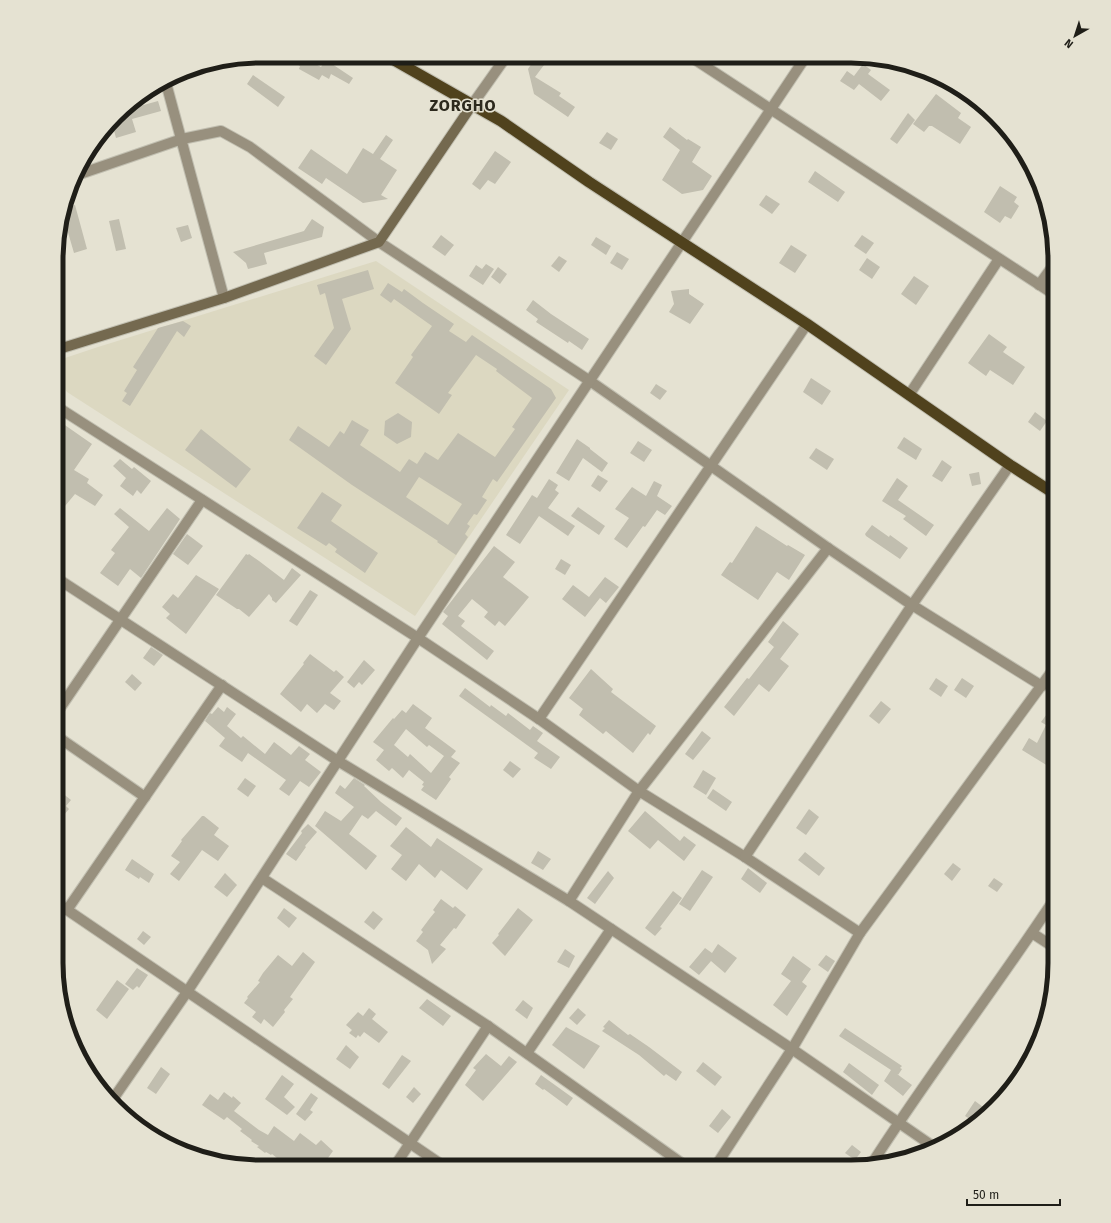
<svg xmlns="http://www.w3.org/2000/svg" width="1111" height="1223" viewBox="0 0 1111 1223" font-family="'Fira Sans',sans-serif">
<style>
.built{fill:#dcd8c1}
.building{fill:#c1beaf;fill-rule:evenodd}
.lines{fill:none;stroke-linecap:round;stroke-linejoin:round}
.minor-casing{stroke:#c1bfb1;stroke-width:12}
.secondary-casing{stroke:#c1bfb1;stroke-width:12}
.trunk-casing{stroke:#c1bfb1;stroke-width:13}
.minor{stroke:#98907e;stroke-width:10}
.secondary{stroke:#74694f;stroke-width:10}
.trunk{stroke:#50421d;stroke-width:11}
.labels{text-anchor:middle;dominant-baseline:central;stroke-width:3;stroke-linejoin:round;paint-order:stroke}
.district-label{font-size:16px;font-weight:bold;letter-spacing:1px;fill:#2c291d;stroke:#e5e2d2}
.rim{fill:none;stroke:#1f1e18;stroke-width:5}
</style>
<rect width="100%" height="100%" fill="#e5e2d2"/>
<path class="built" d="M376 261 569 390 415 616 67 392 59 380V360L98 347Z"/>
<g class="building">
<path d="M284 56H301L321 67 326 60 353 78 349 84 331 74 329 79 322 75 319 80 299 69 300 66Z"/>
<path d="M536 57H550L535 77 561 93 559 96 575 107 568 117 534 94 528 69Z"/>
<path d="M863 64 871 70 868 74 890 90 881 101 859 84 854 90 840 81 847 71 854 76Z"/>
<path d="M253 75 285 97 278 107 247 84Z"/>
<path d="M936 94 961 113 958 118 971 127 960 144 932 126H929L924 132 913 124Z"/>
<path d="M158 101 161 111 132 119 136 132 116 138 112 123 116 119 122 117V111Z"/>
<path d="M908 113 915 120 897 144 890 139Z"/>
<path d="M670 127 687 140 688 139 701 147 692 162 712 176 703 190 682 194 662 180 680 150 663 137Z"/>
<path d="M607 132 618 139 611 150 599 143Z"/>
<path d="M386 135 393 140 380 159 397 170 381 195 388 199 363 203 326 178 322 184 298 168 311 149 347 174 363 148 373 154Z"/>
<path d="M495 151 511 162 495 184 488 180 480 190 472 184Z"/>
<path d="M815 171 845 192 838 202 808 182Z"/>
<path d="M1000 186 1017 197 1014 202 1019 206 1011 219 1005 216 1000 223 984 212Z"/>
<path d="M766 195 780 204 772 214 759 205Z"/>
<path d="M75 205 87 249 74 253 67 229 63 230 60 220 65 208Z"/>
<path d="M119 219 126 249 116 251 109 221Z"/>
<path d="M312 219 324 227 322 237 264 253 267 264 248 269 246 263 233 252 304 231Z"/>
<path d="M188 225 192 238 181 242 176 228Z"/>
<path d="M441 235 454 245 445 256 432 247Z"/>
<path d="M862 235 874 243 866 254 854 246Z"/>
<path d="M596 237 611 246 606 255 591 245Z"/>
<path d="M791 245 807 255 795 273 779 263Z"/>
<path d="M617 252 629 259 622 270 610 263Z"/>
<path d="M559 256 567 261 559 272 551 266Z"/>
<path d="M867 258 880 267 872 279 859 270Z"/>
<path d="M486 264 494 269 483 285 469 276 476 265 482 269Z"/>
<path d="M498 267 507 274 500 284 491 277Z"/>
<path d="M368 270 374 289 342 299 351 329 326 365 314 356 334 328 325 293 320 295 317 285Z"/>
<path d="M914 276 929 286 916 305 901 294Z"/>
<path d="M388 283 402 292 404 289 423 303 454 324 449 331 466 342 472 335 506 358 551 389 556 398 497 482 493 479 482 497 487 500 477 515 474 514 467 524 470 526 465 534 468 537 456 555 437 542 438 541 352 485 289 440 298 426 329 447 340 431 344 434 352 420 369 430 360 445 400 472 409 459 417 464 425 452 438 460 458 433 495 457 515 429 512 427 532 398 496 371 497 369 476 355 448 393 452 395 439 414 395 383 413 357 411 355 432 326 394 299 391 303 380 295ZM419 477 462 504 448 525 406 497Z"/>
<path d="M689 289V294L704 304 690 324 669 312 674 304 671 291Z"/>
<path d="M533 300 551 314 589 339 582 350 569 341 568 343 536 322 538 319 526 310Z"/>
<path d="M183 321 191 326 184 337 177 331 130 406 122 401 127 393 124 391 137 370 133 367 158 328Z"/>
<path d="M989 334 1007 347 1003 352 1025 367 1013 385 990 370 986 376 968 363Z"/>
<path d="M811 378 831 391 822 405 803 392Z"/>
<path d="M656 384 667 391 660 400 650 393Z"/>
<path d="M1035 412 1047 421 1040 431 1028 422Z"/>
<path d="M398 413 412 422 411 437 397 444 384 435 385 421Z"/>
<path d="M59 421 92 444 74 470 89 479 87 483 103 495 95 506 75 494 65 506 59 500Z"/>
<path d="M201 429 251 469 236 488 185 450Z"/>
<path d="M904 437 922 449 916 460 897 448Z"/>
<path d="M577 439 590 448V449L608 463 602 472 583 458 569 481 556 473Z"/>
<path d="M638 441 652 450 644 462 630 453Z"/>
<path d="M816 448 834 459 827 470 809 458Z"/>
<path d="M120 459 132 469 134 467 151 481 141 494 137 490 133 496 120 486 126 478 113 466Z"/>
<path d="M942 460 952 467 942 482 932 476Z"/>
<path d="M979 472 981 484 972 486 969 474Z"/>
<path d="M598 475 608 481 600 492 591 486Z"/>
<path d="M897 478 908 486 898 500 934 525 926 536 903 519 906 516 882 501Z"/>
<path d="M549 479 558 485 555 490 559 493 548 508 575 526 568 536 539 516 520 544 506 535 532 495 537 498Z"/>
<path d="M654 481 662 485 657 496 672 506 665 515 657 510 645 527 643 526 627 548 614 539 629 518 615 509 632 487 646 496Z"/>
<path d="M322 492 342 505 331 521 378 553 365 573 335 552 337 549 329 543 326 546 297 528Z"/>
<path d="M578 507 605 526 599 535 571 516Z"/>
<path d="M120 508 149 531 167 508 180 519 141 578 130 569 118 586 100 573 115 553 111 550 129 527 114 514Z"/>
<path d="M872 525 889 537 890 535 908 548 900 559 866 536 865 534Z"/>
<path d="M756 526 787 546 788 545 805 555 789 580 777 572 758 600 721 575 730 562 732 563Z"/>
<path d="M187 534 203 546 188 565 173 554Z"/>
<path d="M494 546 515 562 503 577 529 597 505 626 499 621 495 626 484 617 488 612 472 599 458 616 465 621 461 626 494 651 487 660 442 624 448 616 443 612 446 608Z"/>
<path d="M246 554 248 555 249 554 259 561 284 580 292 568 301 575 276 603 272 600V598L269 594 249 617 239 609H237L216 595Z"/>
<path d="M561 559 571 565 565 575 555 569Z"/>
<path d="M196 575 219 589 186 634 166 618 170 614 162 607 173 594 178 598Z"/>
<path d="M605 577 619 587 606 603 600 598 585 617 562 599 573 585 589 597Z"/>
<path d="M310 590 318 595 297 626 289 621Z"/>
<path d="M783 621 799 634 780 659 789 666 769 692 759 684 734 716 724 707 747 678 749 679 774 647 768 642Z"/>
<path d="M151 647 163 655 154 666 143 658Z"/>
<path d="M310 654 334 672 336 670 344 677 330 693 341 701 334 710 325 704 317 713 307 704 301 712 280 694 304 664 303 663Z"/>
<path d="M364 660 375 670 362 685 359 682 354 688 347 682Z"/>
<path d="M591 669 613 689 611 692 656 726 650 735 648 733 633 753 606 731 603 734 579 715 583 709 569 698Z"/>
<path d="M132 674 142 683 135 691 125 682Z"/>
<path d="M936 678 948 686 941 697 929 689Z"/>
<path d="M962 678 974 686 966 698 954 690Z"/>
<path d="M465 688 490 707 491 705 506 716 508 713 530 730 533 726 543 733 537 741 560 757 551 769 534 758 538 753 459 696Z"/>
<path d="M881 701 891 709 879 724 869 716Z"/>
<path d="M1055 703V755L1048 766 1022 750 1029 738 1037 743 1046 725 1041 722Z"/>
<path d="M413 704 432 718 425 728 456 751 451 757 460 763 449 777 451 779 436 800 421 790 424 786 422 785 424 782 409 770 403 778 392 768 389 771 376 760 384 750 373 742 393 718 394 719 402 710 406 713ZM406 729 427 747 429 745 444 756 431 773 410 754 408 757 394 745Z"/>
<path d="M218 707 224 712 227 707 236 714 227 726 241 738 243 736 265 754 274 742 291 755 299 746 310 754 305 760 321 772 309 787 300 781 289 796 279 789 286 780 248 753 242 762 219 746 225 738 205 721 210 713 212 714Z"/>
<path d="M702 731 711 738 693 760 685 754Z"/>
<path d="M510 761 521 769 513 778 503 770Z"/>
<path d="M703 770 716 778 706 795 693 787Z"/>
<path d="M245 778 256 786 248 797 237 789Z"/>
<path d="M354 778 365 785 364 786 381 802 402 818 396 826 376 811 368 819 362 815 349 834 377 856 366 870 315 826 325 811 341 821 354 807 335 793 340 785 345 789Z"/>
<path d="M57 789 71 800 66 806 69 809 57 823Z"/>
<path d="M713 789 732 802 726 811 707 798Z"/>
<path d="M809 809 819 817 806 835 796 828Z"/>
<path d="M645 811 680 841 684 836 696 845 684 861 658 840 650 849 628 831Z"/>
<path d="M202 816H204L219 828 214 835 229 846 218 861 202 850 179 881 170 874 180 862 171 856 182 841 181 840Z"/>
<path d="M308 824 317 832 305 846 306 847 296 861 286 854 302 833 301 831Z"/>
<path d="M406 827 431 847 437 838 483 869 467 890 441 870 435 878 419 864 406 881 391 869 402 855 390 846Z"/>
<path d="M538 851 551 859 543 870 531 863Z"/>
<path d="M805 852 825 868 819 876 798 860Z"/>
<path d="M132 859 154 874 149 883 140 877 139 879 125 870Z"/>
<path d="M953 863 961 869 952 881 944 874Z"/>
<path d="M748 868 767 883 760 893 741 879Z"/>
<path d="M702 870 713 877 690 911 679 904Z"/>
<path d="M608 871 614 878 595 904 587 898Z"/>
<path d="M225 873 237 885 227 897 214 887Z"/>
<path d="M994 878 1003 884 997 892 988 886Z"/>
<path d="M673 891 682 898 660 927 662 928 655 936 645 928Z"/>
<path d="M441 899 453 908 455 906 466 915 456 929 454 928 440 945 446 949 432 964 428 950 416 941 423 932 421 930 430 918 435 912 433 910Z"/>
<path d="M284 908 297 918 289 928 277 918Z"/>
<path d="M518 908 533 920 505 956 492 943 499 935 498 934Z"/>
<path d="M373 911 383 919 374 930 364 922Z"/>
<path d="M143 931 151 937 144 945 137 939Z"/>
<path d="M718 944 737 958 725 973 711 961 699 975 689 967 705 948 712 953Z"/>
<path d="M565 949 575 956 569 968 557 962Z"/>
<path d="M303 952 315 962 290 997 293 999 284 1010 285 1012 273 1027 264 1019 261 1024 252 1017 256 1012 244 1003 248 998 247 997 260 982 258 981 263 973 278 955 292 966Z"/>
<path d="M826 955 835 961 828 972 818 965Z"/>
<path d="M793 956 811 969 802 982 807 986 787 1016 773 1005 791 981 781 974Z"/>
<path d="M137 968 148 975 139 988 137 986 133 990 125 984Z"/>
<path d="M117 980 129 989 107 1019 96 1010Z"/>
<path d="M427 999 451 1016 443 1026 419 1008Z"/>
<path d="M523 1000 533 1008 527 1019 515 1010Z"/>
<path d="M369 1008 376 1014 372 1019 388 1032 379 1043 364 1032 360 1037 358 1035 356 1038 349 1033 352 1030 346 1025 358 1012 363 1016Z"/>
<path d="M578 1008 586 1015 577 1025 569 1018Z"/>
<path d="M609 1020 628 1035 630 1034 649 1047 682 1072 676 1081 666 1074 664 1076 639 1055 602 1031 605 1028 603 1027Z"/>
<path d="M566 1027 600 1046 584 1069 552 1045Z"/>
<path d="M845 1028 902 1066 900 1068 902 1069 898 1075 897 1074 912 1085 903 1096 884 1081 891 1070 839 1036Z"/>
<path d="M346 1045 359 1057 350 1069 336 1059Z"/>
<path d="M486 1054 501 1066 509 1056 517 1062 483 1101 465 1085 476 1070 473 1068Z"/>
<path d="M402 1055 411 1061 389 1089 382 1084Z"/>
<path d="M703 1062 722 1077 715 1086 696 1071Z"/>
<path d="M849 1063 879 1085 872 1095 843 1072Z"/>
<path d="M161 1067 170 1074 156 1094 147 1088Z"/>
<path d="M282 1075 294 1084 284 1097 295 1107 287 1115 265 1099Z"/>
<path d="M541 1075 573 1098 567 1106 544 1089 543 1090 535 1084Z"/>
<path d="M414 1087 421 1094 413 1103 406 1097Z"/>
<path d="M224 1092 232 1098 233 1096 241 1103 234 1111 259 1130 268 1135 274 1126 294 1141 300 1133 316 1145 321 1140 333 1151 328 1158 339 1167H288L272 1154 271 1155 266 1152 265 1153 257 1147 259 1146 251 1141 252 1140 240 1131 242 1129 227 1117 224 1120 202 1105 210 1094 218 1100Z"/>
<path d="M311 1093 318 1098 310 1110 313 1112 305 1121 296 1114Z"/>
<path d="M975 1101 987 1110 976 1123 965 1116Z"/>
<path d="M722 1109 731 1117 718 1133 709 1126Z"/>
<path d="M852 1145 861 1152 855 1160 845 1153Z"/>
</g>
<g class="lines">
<defs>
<g id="minor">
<path d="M691 57 1055 295"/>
<path d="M166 83 224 298"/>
<path d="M472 105 506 57"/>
<path d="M77 175 182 139 221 131 250 147 379 242 590 381 828 548 912 605 1042 686"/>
<path d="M1039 285 1055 263"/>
<path d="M909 395 999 259"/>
<path d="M59 408 418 638 539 719 639 791 745 857 860 933"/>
<path d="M58 579 338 761 569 901 792 1049 934 1147"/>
<path d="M58 711 202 500"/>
<path d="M539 719 807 324"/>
<path d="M58 737 145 797"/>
<path d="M745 857 912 605 1010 465"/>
<path d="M262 878 488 1026 687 1167"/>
<path d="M569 901 639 791 828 548"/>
<path d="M57 903 445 1167"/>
<path d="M67 910 222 685"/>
<path d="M1032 933 1055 948"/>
<path d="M527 1053 611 929"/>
<path d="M111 1102 187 992 418 638 805 58"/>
<path d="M871 1165C929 1074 996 988 1055 898"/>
<path d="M394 1167 488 1026"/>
<path d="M715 1167 792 1049 860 933 1055 667"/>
</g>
<path id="secondary" d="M59 349 224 298 379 242 472 105"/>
<path id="trunk" d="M387 56 501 121 589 182 807 324 1010 465 1055 494"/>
</defs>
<use href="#minor" class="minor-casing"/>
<use href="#secondary" class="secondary-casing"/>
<use href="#trunk" class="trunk-casing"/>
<use href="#minor" class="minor"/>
<use href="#secondary" class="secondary"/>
<use href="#trunk" class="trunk"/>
</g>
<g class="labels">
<g class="district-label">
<text x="463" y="105">ZORGHO</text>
</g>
</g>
<path d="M0 0H1111V1223H0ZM260 63H851A197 197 0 0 1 1048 260V963A197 197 0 0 1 851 1160H260A197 197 0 0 1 63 963V260A197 197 0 0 1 260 63Z" fill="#e5e2d2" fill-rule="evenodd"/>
<path class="rim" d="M260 63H851A197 197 0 0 1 1048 260V963A197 197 0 0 1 851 1160H260A197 197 0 0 1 63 963V260A197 197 0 0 1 260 63Z"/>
<g transform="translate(1075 36) rotate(219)" stroke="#e5e2d2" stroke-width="3" paint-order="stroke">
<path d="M0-3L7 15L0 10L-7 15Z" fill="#1f1e18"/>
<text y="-6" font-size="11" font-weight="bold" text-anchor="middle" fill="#1f1e18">N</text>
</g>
<path d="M967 1199v6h93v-6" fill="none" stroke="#1f1e18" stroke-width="2"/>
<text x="973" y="1199" font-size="12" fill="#1f1e18" stroke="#e5e2d2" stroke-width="3" paint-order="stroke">50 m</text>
</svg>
